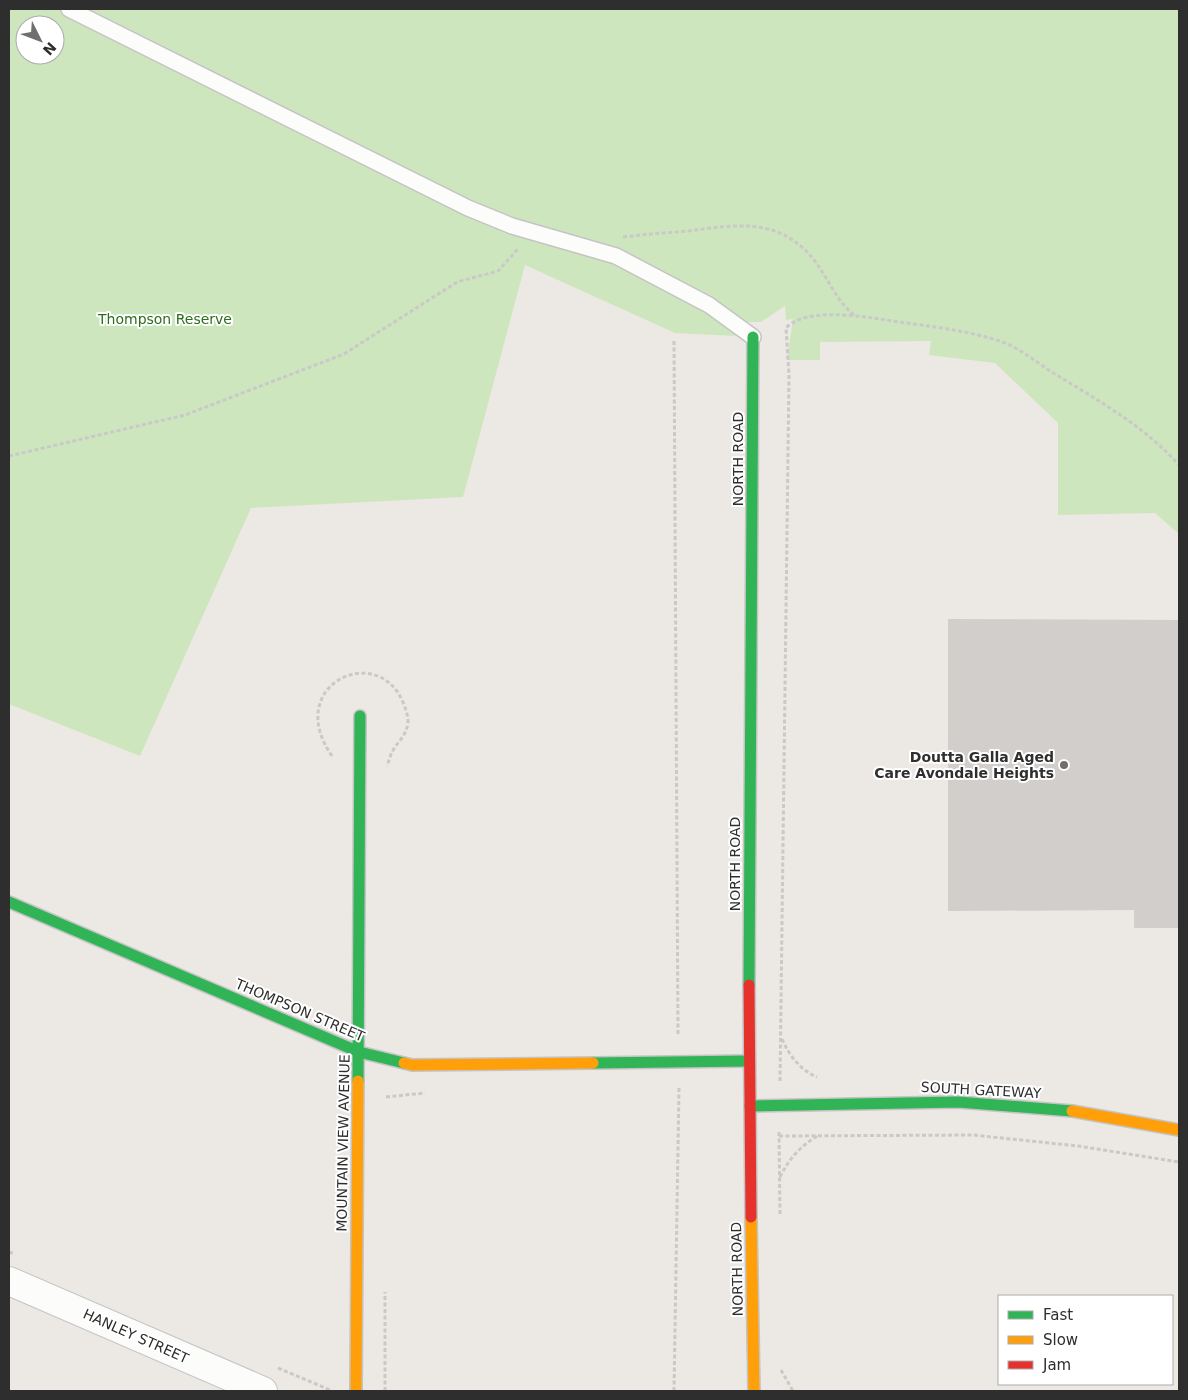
<svg xmlns="http://www.w3.org/2000/svg" width="1188" height="1400" viewBox="0 0 1188 1400" font-family="'DejaVu Sans',sans-serif">
<style>
.green{fill:#cee6be;fill-rule:evenodd}
.building{fill:#d1cecb}
.lines{fill:none;stroke-linecap:round;stroke-linejoin:round}
.lane-casing{stroke:#c5c4c5;stroke-width:18}
.street-casing{stroke:#c5c4c5;stroke-width:30}
.fast-casing{stroke:#c5c4c5;stroke-width:14}
.slow-casing{stroke:#c5c4c5;stroke-width:14}
.jam-casing{stroke:#c5c4c5;stroke-width:14}
.path{stroke:#c9c9c8;stroke-width:3;stroke-dasharray:4 2.5;stroke-linecap:butt}
.lane{stroke:#fcfcfb;stroke-width:15}
.street{stroke:#fcfcfb;stroke-width:28}
.fast{stroke:#30b455;stroke-width:11}
.slow{stroke:#ff9f0a;stroke-width:11}
.jam{stroke:#e5322d;stroke-width:11}
.poi-dot{fill:#706f6e;stroke:#fff;stroke-width:2}
.labels{text-anchor:middle;dominant-baseline:central;stroke-width:4;stroke-linejoin:round;paint-order:stroke}
.park-label{font-size:14px;fill:#2c6e1b;stroke:#fff}
.street-label{font-size:14px;fill:#2e2e2e;stroke:#fff}
.poi-label{font-size:14px;font-weight:bold;fill:#2e2e2e;stroke:#fff;text-anchor:end}
</style>
<rect width="100%" height="100%" fill="#ece8e4"/>
<path class="green" d="M9 9H1179V534L1155 513 1058 515V423L995 363 929 355 931 341 820 342V360H787L793 319 786 320 785 306 761 322H743L735 336 675 333 525 265 463 497 251 508 140 756 9 704ZM25 25H55V55H25Z"/>
<path class="building" d="M948 619 1179 620V928H1134V910L948 911Z"/>
<g class="lines">
<defs>
<path id="lane" d="M69 9 468 208 512 226 616 256 709 305 753 337"/>
<path id="street" d="M9 1281 263 1391"/>
<g id="fast">
<path d="M9 902 359 1052 404 1063"/>
<path d="M749 985 753 337"/>
<path d="M593 1063 748 1061"/>
<path d="M358 1081 360 716"/>
<path d="M750 1106 958 1102 1072 1111"/>
</g>
<g id="slow">
<path d="M404 1063 412 1065 593 1063"/>
<path d="M1072 1111 1179 1130"/>
<path d="M751 1217 754 1391"/>
<path d="M356 1391 358 1081"/>
</g>
<path id="jam" d="M749 985 751 1217"/>
</defs>
<use href="#lane" class="lane-casing"/>
<use href="#street" class="street-casing"/>
<use href="#fast" class="fast-casing"/>
<use href="#slow" class="slow-casing"/>
<use href="#jam" class="jam-casing"/>
<g class="path">
<path d="M623 237C645 234 666 233 688 231 729 226 770 217 804 249 825 268 832 297 854 315"/>
<path d="M674 341 678 1036"/>
<path d="M9 456 185 415 344 354 457 282 498 271 518 249"/>
<path d="M332 756C283 686 375 642 402 700 405 707 408 714 408 722 407 735 398 741 392 752 390 756 389 761 387 766"/>
<path d="M782 1039C789 1055 800 1070 817 1077"/>
<path d="M780 1081 789 375 786 328C803 309 851 315 873 318 915 325 959 328 1000 341 1020 348 1037 363 1055 374 1099 401 1144 426 1179 465"/>
<path d="M386 1097 425 1093"/>
<path d="M779 1132 780 1216"/>
<path d="M779 1136 973 1135 1078 1146 1179 1162"/>
<path d="M780 1177C789 1159 800 1146 819 1135"/>
<path d="M9 1252 15 1254"/>
<path d="M278 1368 330 1390"/>
<path d="M781 1370 793 1391"/>
<path d="M385 1391V1292"/>
<path d="M674 1391 679 1087"/>
</g>
<use href="#lane" class="lane"/>
<use href="#street" class="street"/>
<use href="#fast" class="fast"/>
<use href="#slow" class="slow"/>
<use href="#jam" class="jam"/>
</g>
<circle class="poi-dot" cx="1064" cy="765" r="5"/>
<g class="labels">
<g class="park-label">
<text x="165" y="319">Thompson Reserve</text>
</g>
<g class="street-label">
<text transform="translate(738 459) rotate(-90)">NORTH ROAD</text>
<text transform="translate(735 864) rotate(-90)">NORTH ROAD</text>
<text transform="translate(300 1010) rotate(23)">THOMPSON STREET</text>
<text transform="translate(981 1090) rotate(3)">SOUTH GATEWAY</text>
<text transform="translate(343 1143) rotate(-89)">MOUNTAIN VIEW AVENUE</text>
<text transform="translate(737 1269) rotate(-91)">NORTH ROAD</text>
<text transform="translate(136 1336) rotate(24)">HANLEY STREET</text>
</g>
<g class="poi-label">
<text x="1054" y="757">Doutta Galla Aged<tspan x="1054" dy="16">Care Avondale Heights</tspan></text>
</g>
</g>
<rect width="1188" height="1400" fill="none" stroke="#2e2e2e" stroke-width="20"/>
<rect x="998" y="1295" width="175" height="90" fill="#ffffff" stroke="#ababab"/>
<rect x="1008" y="1311" width="25" height="8" fill="#30b455" stroke="#ababab"/>
<text x="1043" y="1320" font-size="15" fill="#2e2e2e">Fast</text>
<rect x="1008" y="1336" width="25" height="8" fill="#ff9f0a" stroke="#ababab"/>
<text x="1043" y="1345" font-size="15" fill="#2e2e2e">Slow</text>
<rect x="1008" y="1361" width="25" height="8" fill="#e5322d" stroke="#ababab"/>
<text x="1043" y="1370" font-size="15" fill="#2e2e2e">Jam</text>
<g transform="translate(40 40) rotate(132)"><circle r="24" fill="#ffffff" stroke="#ababab"/>
<path d="M0-4L9 19L0 12L-9 19Z" fill="#706f6e"/>
<text y="-8" font-size="14" font-weight="bold" text-anchor="middle" fill="#2e2e2e">N</text>
</g>
</svg>
